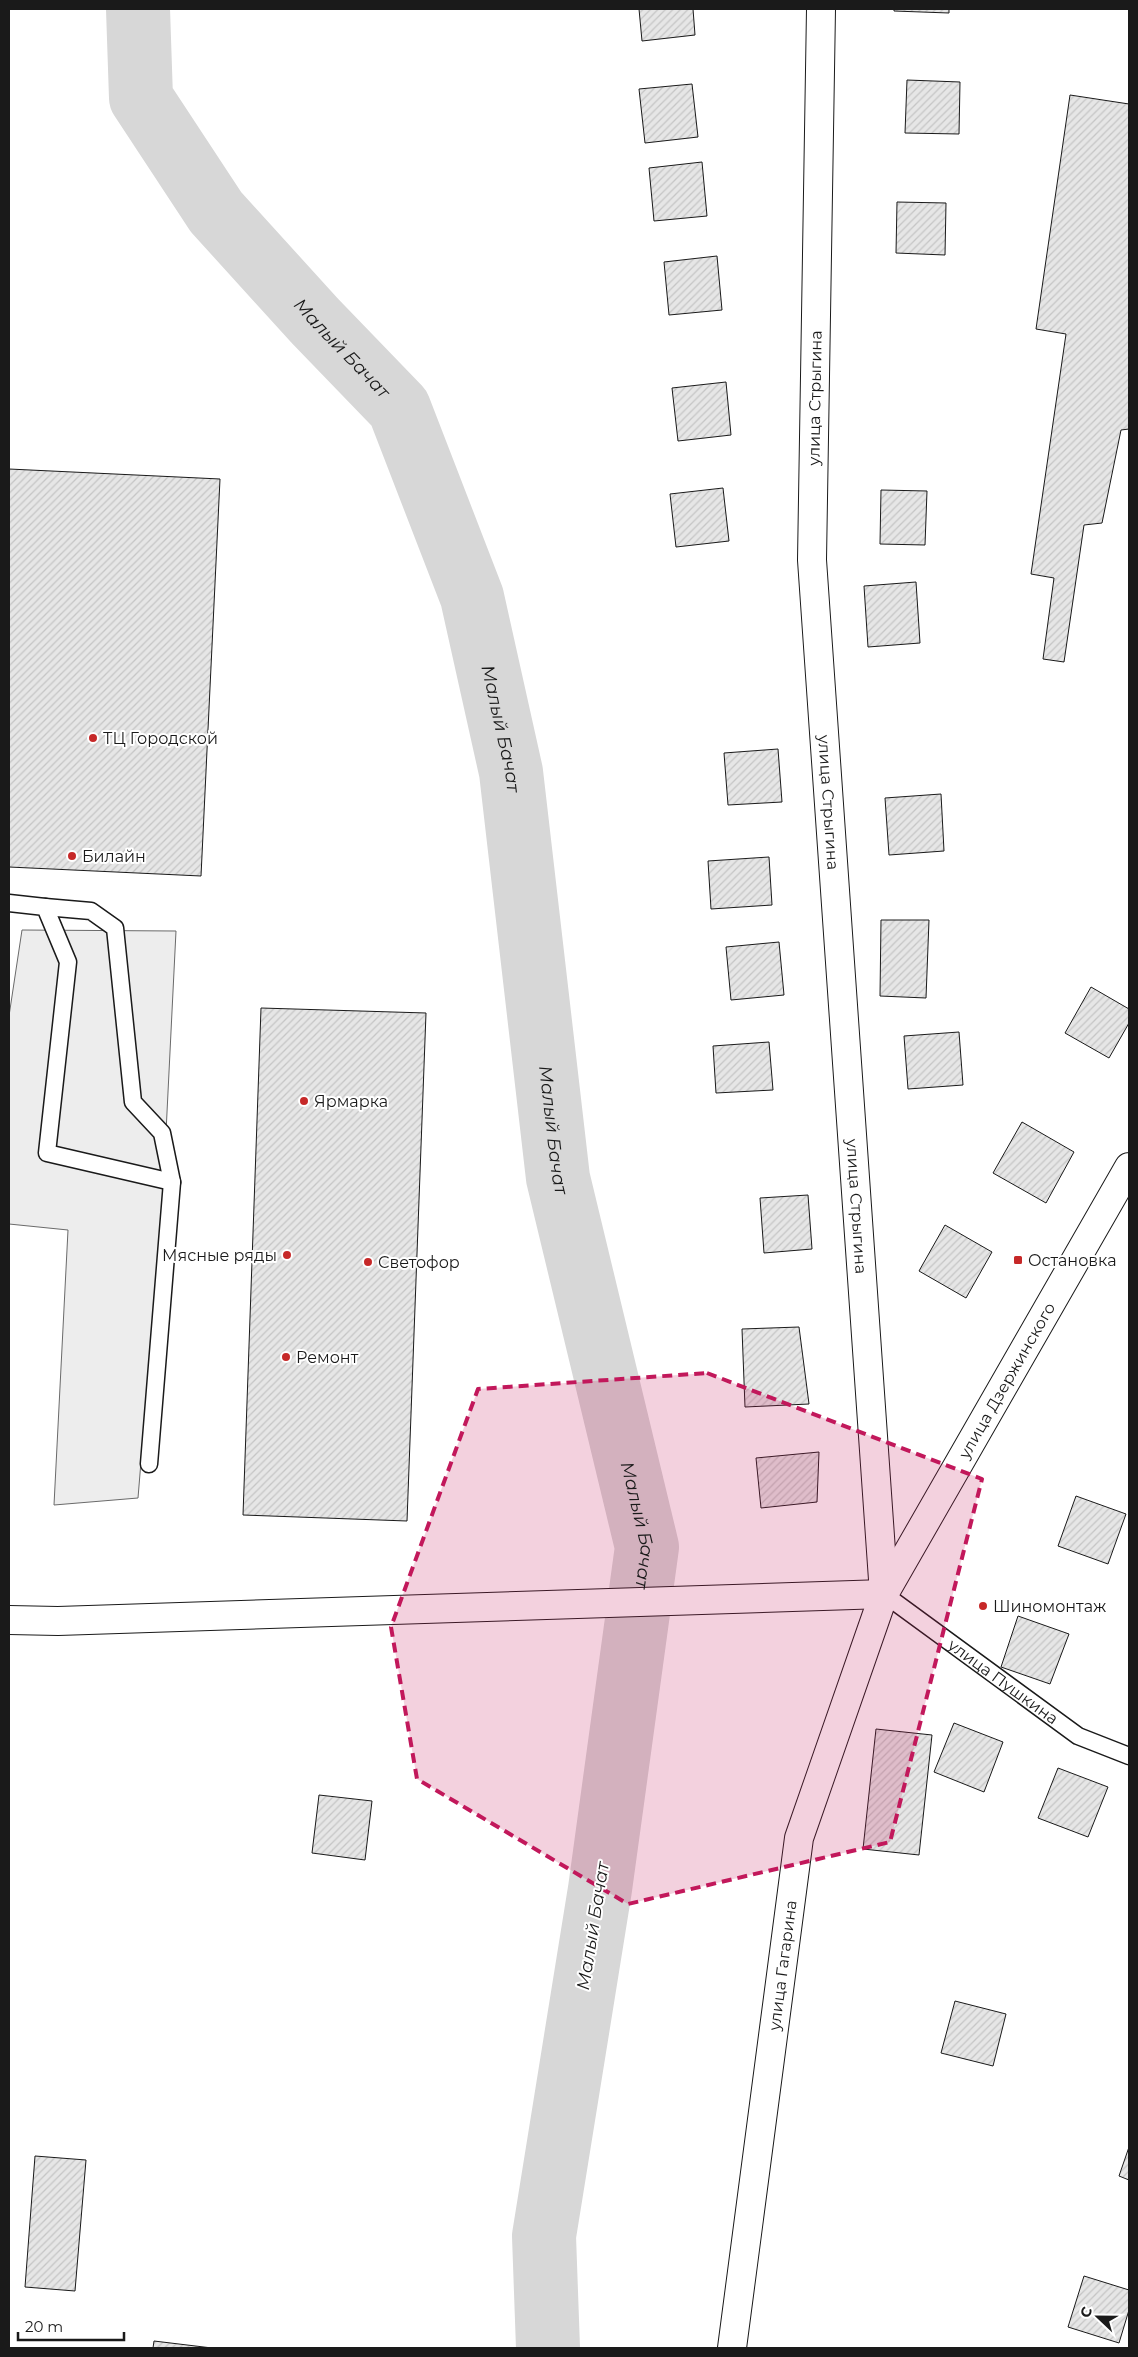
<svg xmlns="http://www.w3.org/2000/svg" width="1138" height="2357" viewBox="0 0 1138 2357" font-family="Montserrat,sans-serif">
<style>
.built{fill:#ededed;stroke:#6a6a6a}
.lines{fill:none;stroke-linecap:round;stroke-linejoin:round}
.river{stroke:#d7d7d7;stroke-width:64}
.building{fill:url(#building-hatch);stroke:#1a1a1a}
.service-casing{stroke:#1a1a1a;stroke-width:19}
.tertiary-casing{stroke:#1a1a1a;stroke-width:30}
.service{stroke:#fff;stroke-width:16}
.tertiary{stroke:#fff;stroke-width:28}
.marked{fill:#c2185b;fill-opacity:0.2;stroke:#c2185b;stroke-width:4;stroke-dasharray:10 6;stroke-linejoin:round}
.poi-dot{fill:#c62828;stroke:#fff;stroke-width:2}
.labels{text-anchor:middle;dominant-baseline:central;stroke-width:4;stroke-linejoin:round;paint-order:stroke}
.street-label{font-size:16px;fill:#1a1a1a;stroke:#fff}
.poi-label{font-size:16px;fill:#1a1a1a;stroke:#fff;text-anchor:start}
.water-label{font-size:18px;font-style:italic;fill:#1a1a1a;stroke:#fff}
</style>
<defs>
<pattern id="building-hatch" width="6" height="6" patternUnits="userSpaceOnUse" patternTransform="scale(1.25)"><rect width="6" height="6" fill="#e6e6e6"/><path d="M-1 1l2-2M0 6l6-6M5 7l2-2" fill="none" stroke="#c5c5c5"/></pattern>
</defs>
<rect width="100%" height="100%" fill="#fff"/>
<path class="built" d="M22 930 176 931 163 1193 138 1498 54 1505 68 1230 9 1224V1016Z"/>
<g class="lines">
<path class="river" id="s1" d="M138 9 141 98 216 212 315 321 399 408 472 597 511 772 558 1178 647 1547 600 1889 544 2236 548 2348"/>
</g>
<g class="building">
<path d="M639 9H693L695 35 642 41Z"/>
<path d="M894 9H949V13L894 11Z"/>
<path d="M907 80 960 82 959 134 905 133Z"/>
<path d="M692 84 698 137 645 143 639 89Z"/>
<path d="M1070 95 1129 104V429L1121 430 1102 523 1084 525 1064 662 1043 659 1054 578 1031 574 1066 334 1036 329Z"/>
<path d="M702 162 707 216 654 221 649 168Z"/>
<path d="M897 202 946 203 945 255 896 253Z"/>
<path d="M717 256 722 310 669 315 664 262Z"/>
<path d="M726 382 731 435 678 441 672 388Z"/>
<path d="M9 469 220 479 201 876 9 867Z"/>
<path d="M723 488 729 541 676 547 670 494Z"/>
<path d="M881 490 927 491 925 545 880 544Z"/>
<path d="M916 582 920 643 868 647 864 586Z"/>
<path d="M778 749 782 802 728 805 724 753Z"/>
<path d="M941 794 944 851 889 855 885 798Z"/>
<path d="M769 857 772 905 711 909 708 861Z"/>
<path d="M881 920H929L926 998 880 996Z"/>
<path d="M779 942 784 995 731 1000 726 947Z"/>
<path d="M1091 987 1129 1009V1023L1109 1058 1065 1033Z"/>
<path d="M261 1008 426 1013 407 1521 243 1515Z"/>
<path d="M959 1032 963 1085 908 1089 904 1036Z"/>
<path d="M769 1042 773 1090 716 1093 713 1046Z"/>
<path d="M1022 1122 1074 1152 1046 1203 993 1173Z"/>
<path d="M808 1195 812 1249 764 1253 760 1198Z"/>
<path d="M945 1225 992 1252 966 1298 919 1271Z"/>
<path d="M799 1327 809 1404 745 1407 742 1329Z"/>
<path d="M819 1452 817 1502 761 1508 756 1458Z"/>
<path d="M1076 1496 1126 1514 1108 1564 1058 1546Z"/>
<path d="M1018 1616 1069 1634 1050 1684 1001 1667Z"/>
<path d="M954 1723 1003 1742 984 1792 934 1772Z"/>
<path d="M876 1729 932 1735 919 1855 863 1849Z"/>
<path d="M1058 1768 1108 1787 1088 1837 1038 1818Z"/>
<path d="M319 1795 372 1801 365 1860 312 1853Z"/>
<path d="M955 2001 1006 2014 993 2066 941 2053Z"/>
<path d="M1129 2147V2180L1119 2176Z"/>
<path d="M35 2156 86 2160 75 2291 25 2287Z"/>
<path d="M1084 2276 1129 2290V2310L1119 2343 1068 2327Z"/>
<path d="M154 2341 212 2348H153Z"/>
</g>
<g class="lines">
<defs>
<g id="service">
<path d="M9 903 45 907 68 962 47 1153 172 1182"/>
<path d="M45 907 91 911 115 928 133 1102 162 1133 172 1182 149 1464"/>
<path id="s2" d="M884 1594 1078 1736 1129 1756"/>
</g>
<g id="tertiary">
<path id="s3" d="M821 9 812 560 884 1594"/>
<path d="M9 1620 58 1621 884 1594"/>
<path id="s4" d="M732 2348 799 1838 884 1594 1129 1167"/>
</g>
</defs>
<use href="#service" class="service-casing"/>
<use href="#tertiary" class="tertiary-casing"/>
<use href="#service" class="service"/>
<use href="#tertiary" class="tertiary"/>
</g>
<path class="marked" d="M707 1373 982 1479 890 1842 628 1904 417 1779 391 1627 478 1389Z"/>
<g class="poi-dot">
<circle cx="93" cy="738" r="5"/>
<circle cx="72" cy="856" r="5"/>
<circle cx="304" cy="1101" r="5"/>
<circle cx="287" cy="1255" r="5"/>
<rect x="1013" y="1255" width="10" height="10" rx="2.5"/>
<circle cx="368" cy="1262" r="5"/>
<circle cx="286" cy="1357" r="5"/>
<circle cx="983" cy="1606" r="5"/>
</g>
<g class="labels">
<g class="street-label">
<text transform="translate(815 398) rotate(-89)">улица Стрыгина</text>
<text stroke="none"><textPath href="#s3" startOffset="794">улица Стрыгина</textPath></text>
<text stroke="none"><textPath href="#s3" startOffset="1199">улица Стрыгина</textPath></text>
<text stroke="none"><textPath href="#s4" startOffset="1019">улица Дзержинского</textPath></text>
<text stroke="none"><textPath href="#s2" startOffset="148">улица Пушкина</textPath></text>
<text stroke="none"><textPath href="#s4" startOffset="386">улица Гагарина</textPath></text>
</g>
<g class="poi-label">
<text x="103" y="738">ТЦ Городской</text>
<text x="82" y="856">Билайн</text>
<text x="314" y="1101">Ярмарка</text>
<text x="277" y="1255" text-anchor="end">Мясные ряды</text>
<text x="1028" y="1260">Остановка</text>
<text x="378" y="1262">Светофор</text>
<text x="296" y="1357">Ремонт</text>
<text x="993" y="1606">Шиномонтаж</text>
</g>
<g class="water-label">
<text stroke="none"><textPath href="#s1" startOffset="411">Малый Бачат</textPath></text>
<text stroke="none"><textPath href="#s1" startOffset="831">Малый Бачат</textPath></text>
<text stroke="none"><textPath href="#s1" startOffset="1236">Малый Бачат</textPath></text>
<text stroke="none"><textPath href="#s1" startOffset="1641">Малый Бачат</textPath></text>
<text transform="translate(593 1926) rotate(-81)">Малый Бачат</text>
</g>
</g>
<rect width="1138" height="2357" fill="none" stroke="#1a1a1a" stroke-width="20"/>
<g transform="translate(1098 2317) rotate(292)" stroke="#ffffff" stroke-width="4" paint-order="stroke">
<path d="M0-4L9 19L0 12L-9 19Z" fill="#1a1a1a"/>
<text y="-8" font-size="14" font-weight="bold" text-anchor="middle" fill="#1a1a1a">С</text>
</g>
<path d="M18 2332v8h106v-8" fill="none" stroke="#1a1a1a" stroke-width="2.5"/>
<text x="25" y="2332" font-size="15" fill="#1a1a1a" stroke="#ffffff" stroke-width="4" paint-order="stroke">20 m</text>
</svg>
